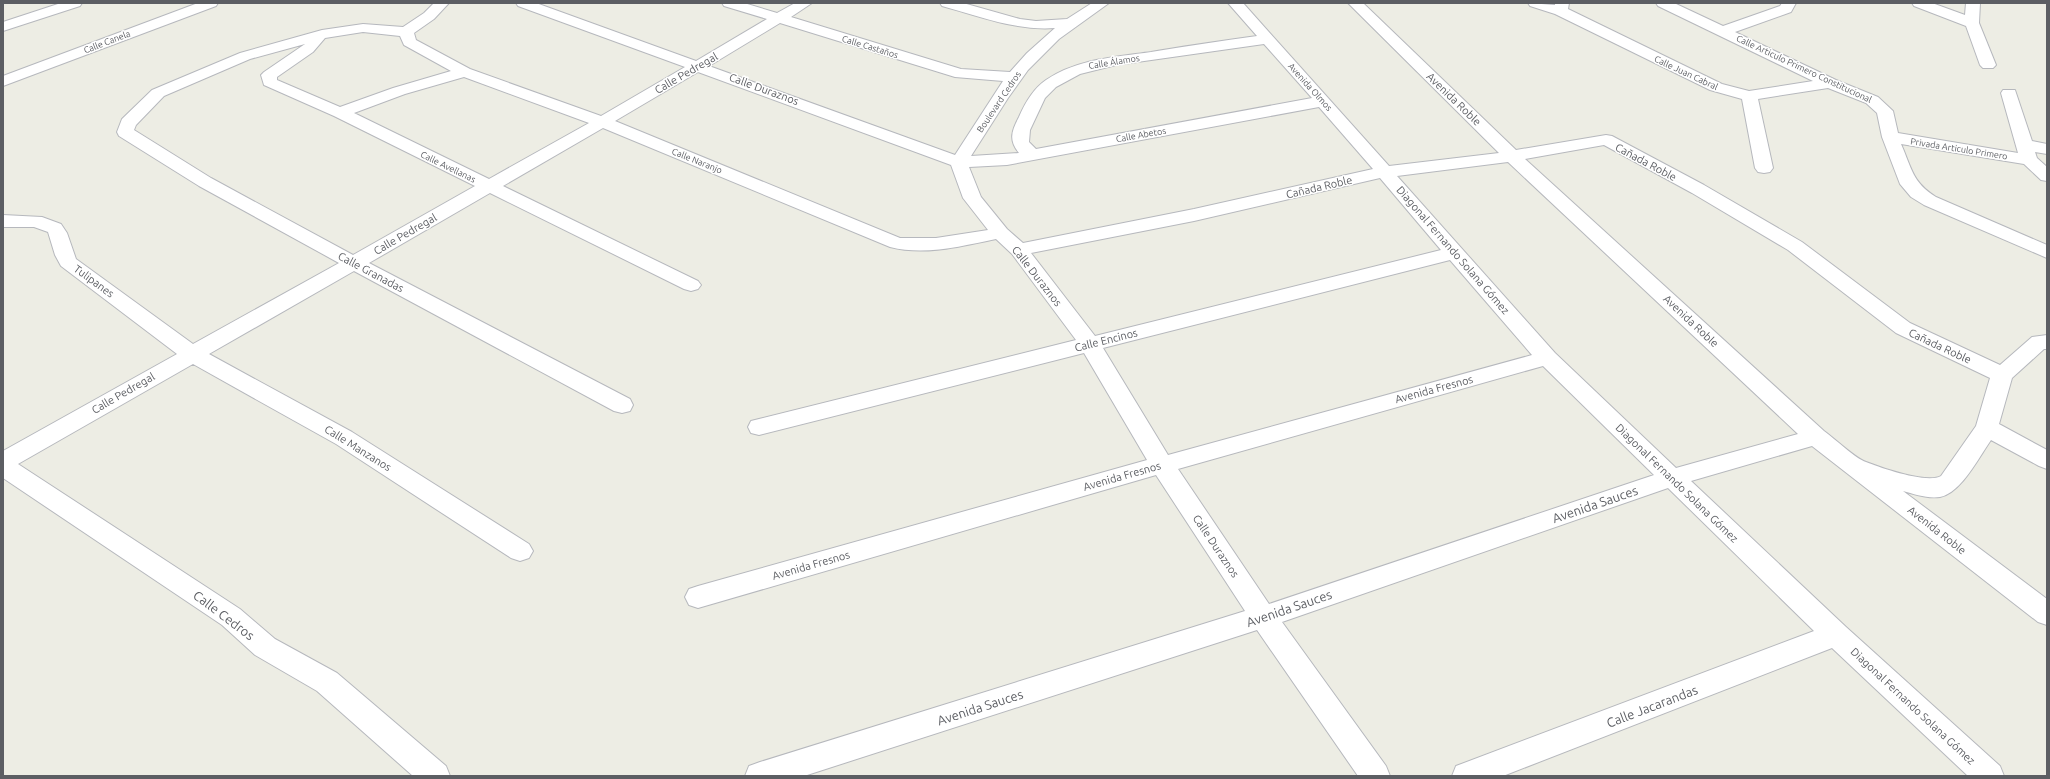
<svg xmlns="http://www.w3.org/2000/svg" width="2050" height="779" viewBox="0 0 2050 779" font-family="Ubuntu,sans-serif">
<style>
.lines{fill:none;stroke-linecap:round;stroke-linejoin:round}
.minor-casing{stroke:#b6b8bd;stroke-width:2}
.minor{fill:#fff;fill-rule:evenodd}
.labels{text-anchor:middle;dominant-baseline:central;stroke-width:3;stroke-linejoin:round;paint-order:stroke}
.far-street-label{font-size:9px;fill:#5c5e63;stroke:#fff}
.street-label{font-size:11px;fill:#5c5e63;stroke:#fff}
.near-street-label{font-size:13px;fill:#5c5e63;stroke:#fff}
</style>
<rect width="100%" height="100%" fill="#edede4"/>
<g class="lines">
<defs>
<g id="minor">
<path d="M61 3H82L80 6 3 31V22Z"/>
<path d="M198 3H218L216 6 3 86V76Z"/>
<path d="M434 3H449L434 19 414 33 416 40 470 69 601 116 685 67 518 6 516 3H536L696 61 767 19 724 6 722 3H744L777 13 795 3H812L791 17 961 69 1010 72 1027 53 1055 28C1016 31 979 16 942 6L940 3H963L1020 19 1036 21 1067 19 1092 3H1109L1059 39 1028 70 1008 98 971 156 1019 153C1008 140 1012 130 1019 117 1025 103 1033 89 1046 80 1077 59 1115 57 1151 52 1186 46 1221 41 1257 36L1228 3H1243L1389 166 1499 153 1348 3H1363L1516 150 1606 135 1612 136 1704 185 1802 242 1910 323 2000 365 2032 337 2047 335V349H2044L2012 378 1999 424 2047 450V469L2039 466 1991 440C1979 457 1961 493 1940 497 1928 499 1914 494 1903 491L2047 599V625L2038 622 1812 446 1691 481 1846 627 2000 766 2004 776H1968L1832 648 1503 776H1452L1456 766 1814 631 1668 488 1282 622 1386 766 1390 776H1358L1257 630 804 776H745L749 766 760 762 1245 611 1156 475 698 608 689 605 685 597 689 589 698 586 1147 460 1084 353 759 435 751 433 748 427 751 421 759 419 1076 340 1012 254 996 239C962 246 925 256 890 247L603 128 503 186 698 281 701 285 698 289 691 291 684 289 490 193 369 263 630 399 633 405 630 411 622 413 614 411 354 271 209 354 352 432 529 544 533 551 529 558 520 561 511 558 336 444 193 364 18 464 240 609 275 639 337 673 446 766 450 776H413L317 691 255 655 222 625 3 478V451L177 354 61 266 55 255 48 232 34 227H3V215L42 217 61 224 67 233 76 259 193 344 339 263 199 186 119 136 117 132 122 119 152 90 240 53 322 30 363 24 403 27 424 13ZM780 23 955 77 1003 81 955 155 709 66ZM363 32 400 36 404 45 451 71 393 88 340 107 277 80V77L313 52 325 38ZM305 44 264 72 261 75 264 85 334 116 475 186 353 255 211 178 134 130 136 125 164 96 250 59ZM1264 44 1312 98 1036 149 1029 142 1030 130 1045 98 1056 87 1080 74 1116 65ZM698 72 951 165 963 198 988 230 936 238H900L615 121ZM464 77 589 123 489 179 354 113 405 94ZM1319 107 1373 169 1194 209 1023 243 1007 229 981 197 969 167 1007 165ZM1604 145 1692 193 1788 250 1896 333 1990 378 1976 426 1941 476C1927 484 1881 468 1866 462 1856 459 1834 438 1824 431L1525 159ZM1508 162 1798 434 1676 468 1555 353 1397 176ZM1380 178 1441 250 1095 336 1031 253 1194 221ZM1450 260 1532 355 1168 455 1103 348ZM1543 366 1654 475 1269 604 1178 469Z"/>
<path d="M1528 3 1555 5V3H1569L1568 9 1722 84 1749 91 1813 81 1658 6 1656 3H1674L1723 26 1780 6 1782 3H1796L1791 12 1735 32 1836 80 1878 97 1893 111 1898 133 2018 153 2001 93 2003 90H2015L2032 141 2047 144V154L2035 152 2037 158 2047 167V181L2041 180 2024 164 1901 144C1912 169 1912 182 1936 197L2047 245V258L1924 205 1911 197 1900 184 1882 137 1877 113 1866 103 1828 88 1758 99 1773 168 1770 172 1764 173 1758 172 1755 168 1742 99 1710 90 1555 14 1530 6Z"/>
<path d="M1912 3H1932L1965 15 1966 3H1980L1979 23 1996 65 1993 68H1983L1980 65 1966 26 1914 6Z"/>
</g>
</defs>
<use href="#minor" class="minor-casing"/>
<use href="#minor" class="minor"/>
</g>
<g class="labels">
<g class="far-street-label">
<text transform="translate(107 42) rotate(-21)">Calle Canela</text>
<text transform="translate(870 47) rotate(17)">Calle Castaños</text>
<text transform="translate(1114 62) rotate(-9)">Calle Álamos</text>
<text transform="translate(1804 69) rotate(25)">Calle Articulo Primero Constitucional</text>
<text transform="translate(1686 73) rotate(25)">Calle Juan Cabral</text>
<text transform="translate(1310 87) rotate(48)">Avenida Olmos</text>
<text transform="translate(999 102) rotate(-56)">Boulevard Cedros</text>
<text transform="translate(1141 135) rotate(-10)">Calle Abetos</text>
<text transform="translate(1959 149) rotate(9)">Privada Articulo Primero</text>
<text transform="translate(697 161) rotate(22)">Calle Naranjo</text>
<text transform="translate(448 167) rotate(26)">Calle Avellanas</text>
</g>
<g class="street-label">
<text transform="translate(686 73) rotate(-30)">Calle Pedregal</text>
<text transform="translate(764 89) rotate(20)">Calle Duraznos</text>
<text transform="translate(1454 99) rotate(44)">Avenida Roble</text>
<text transform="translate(1646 162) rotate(28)">Cañada Roble</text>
<text transform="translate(1319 187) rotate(-13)">Cañada Roble</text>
<text transform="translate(405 234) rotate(-30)">Calle Pedregal</text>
<text transform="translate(1453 250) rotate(49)">Diagonal Fernando Solana Gómez</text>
<text transform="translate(371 272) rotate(28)">Calle Granadas</text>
<text transform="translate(1037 276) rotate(52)">Calle Duraznos</text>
<text transform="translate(94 281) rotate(36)">Tulipanes</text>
<text transform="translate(1691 321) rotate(43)">Avenida Roble</text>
<text transform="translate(1106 340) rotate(-14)">Calle Encinos</text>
<text transform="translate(1940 346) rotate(25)">Cañada Roble</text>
<text transform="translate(1434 389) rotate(-15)">Avenida Fresnos</text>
<text transform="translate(123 393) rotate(-30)">Calle Pedregal</text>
<text transform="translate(358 448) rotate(32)">Calle Manzanos</text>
<text transform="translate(1122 476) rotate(-16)">Avenida Fresnos</text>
<text transform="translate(1677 483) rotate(44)">Diagonal Fernando Solana Gómez</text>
<text transform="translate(1937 530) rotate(38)">Avenida Roble</text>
<text transform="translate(1216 546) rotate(56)">Calle Duraznos</text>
<text transform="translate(811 565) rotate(-16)">Avenida Fresnos</text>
<text transform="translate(1913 706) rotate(43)">Diagonal Fernando Solana Gómez</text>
</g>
<g class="near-street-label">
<text transform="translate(1595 504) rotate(-19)">Avenida Sauces</text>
<text transform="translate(1289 608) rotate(-19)">Avenida Sauces</text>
<text transform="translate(224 615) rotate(37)">Calle Cedros</text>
<text transform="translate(1652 706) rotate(-21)">Calle Jacarandas</text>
<text transform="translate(980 707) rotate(-18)">Avenida Sauces</text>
</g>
</g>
<rect width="2050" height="779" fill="none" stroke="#5c5e63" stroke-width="8"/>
</svg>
